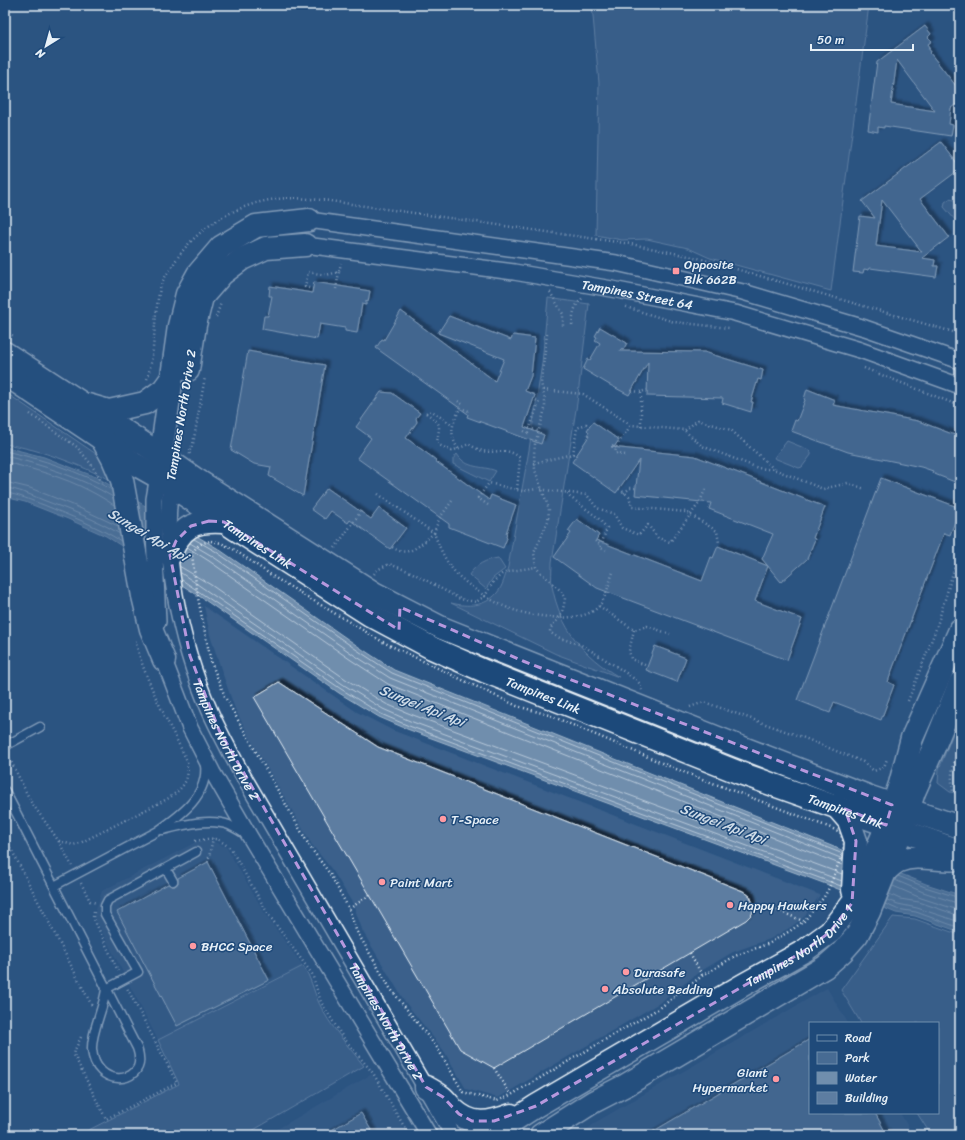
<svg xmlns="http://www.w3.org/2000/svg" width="965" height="1140" viewBox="0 0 965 1140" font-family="Sriracha,sans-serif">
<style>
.built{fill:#3a608b}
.green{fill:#476b93;stroke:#98aec6}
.water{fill:#708ead;stroke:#a0b6cb}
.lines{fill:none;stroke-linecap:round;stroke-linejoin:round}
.shore{stroke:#b8c9da;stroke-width:1}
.building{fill:#5d7da1;stroke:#e8f1f8;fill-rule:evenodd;filter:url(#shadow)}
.lane-casing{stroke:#e8f1f8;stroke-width:11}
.street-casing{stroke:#e8f1f8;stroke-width:18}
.secondary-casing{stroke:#e8f1f8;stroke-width:25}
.highway-casing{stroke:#e8f1f8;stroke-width:25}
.path{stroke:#e8f1f8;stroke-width:2.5;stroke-dasharray:1 3;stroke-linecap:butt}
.lane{stroke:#1f4a7a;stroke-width:8}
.street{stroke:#1f4a7a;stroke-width:15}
.secondary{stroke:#1f4a7a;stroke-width:22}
.highway{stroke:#1f4a7a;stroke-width:22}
.marked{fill:none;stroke:#b798de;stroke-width:3;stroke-dasharray:8 5;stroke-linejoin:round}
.poi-dot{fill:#ff9aa2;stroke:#1f4a7a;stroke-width:1.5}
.labels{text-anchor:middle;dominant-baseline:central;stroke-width:3;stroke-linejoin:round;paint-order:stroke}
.poi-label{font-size:13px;fill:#e8f1f8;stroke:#1f4a7a;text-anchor:start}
.street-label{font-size:13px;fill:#e8f1f8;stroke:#1f4a7a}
.water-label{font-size:14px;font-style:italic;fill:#d0dde9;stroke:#1f4a7a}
</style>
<defs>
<filter id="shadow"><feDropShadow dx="3.5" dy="-3.5" stdDeviation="1" flood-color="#0009"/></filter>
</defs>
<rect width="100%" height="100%" fill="#2b5482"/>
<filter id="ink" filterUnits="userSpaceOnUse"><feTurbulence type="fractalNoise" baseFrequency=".025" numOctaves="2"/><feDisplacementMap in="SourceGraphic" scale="8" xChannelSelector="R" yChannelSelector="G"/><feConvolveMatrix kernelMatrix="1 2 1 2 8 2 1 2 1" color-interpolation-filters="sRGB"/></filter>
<g filter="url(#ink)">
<g class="built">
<path d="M204 606 357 712 392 730 820 895 804 917 791 927 770 939 733 952 698 973 661 1002 498 1098 466 1089 444 1051 405 1002 363 932 353 904 333 871 312 845 252 742 235 709 222 672 210 635Z"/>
<path d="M205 840 212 841 226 847 267 917 303 966 158 1040 94 916 102 891 196 842Z"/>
<path d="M827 988 848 1023H810V1113H900L913 1135H581L596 1122Z"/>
<path d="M372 1074 407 1135H267Z"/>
</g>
<g class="green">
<path d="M592 5H869L831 291 710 258 688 248 647 239 622 240 596 235 599 83Z"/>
<path d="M951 198 955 201H958L960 203V220L956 221 944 207 945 202Z"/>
<path d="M548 298 589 304 577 403 552 562C552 570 551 579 552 586 560 628 583 656 619 677L556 654 451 603C467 607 485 607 497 593 503 586 505 576 508 567L529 450 542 363Z"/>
<path d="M5 392 102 458 112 481C78 464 43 450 5 444Z"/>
<path d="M787 441 809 450 811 452V455L802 467 799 468 774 458 776 455Z"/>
<path d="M457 454C467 470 482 465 496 471L489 482 453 464V459Z"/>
<path d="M498 558 505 569 493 578 486 589 469 575C476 564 486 560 498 558Z"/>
<path d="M960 716V793L950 792 938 783 939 769Z"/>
<path d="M893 917 915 919 960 935V1135H931L917 1113H938V1023H861L841 990Z"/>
<path d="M303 966C311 977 313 990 319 1003 329 1025 349 1047 364 1066L245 1135H79L179 1084 158 1040Z"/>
</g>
<path class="water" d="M5 447 44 457 96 477 217 548 359 647 394 670 926 884 960 895V932L915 916 896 913 826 884 407 729 379 717 339 693 202 598 106 536 68 519 25 502 5 497Z"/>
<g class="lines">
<g class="shore">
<path d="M5 451C42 459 79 471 112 490"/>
<path d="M5 456C43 465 80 477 113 497"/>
<path d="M5 462C33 469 64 477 90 491 98 495 106 500 114 505"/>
<path d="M5 482 30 488 73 505 118 526"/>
<path d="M5 488C18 489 31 495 43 500 69 510 96 519 120 534"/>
<path d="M5 493C18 494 32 501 44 505 70 516 97 526 121 541"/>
<path d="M194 539 215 551 357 650 392 673 843 854"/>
<path d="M190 543 212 556 354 655 390 678 843 859"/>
<path d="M187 547 209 561 351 660 388 684 842 865"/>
<path d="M179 566 211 585 347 680 386 704 413 715 842 874"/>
<path d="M181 573 344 685 383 709 410 721 842 881"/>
<path d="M182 580 341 689 381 714 409 726 841 886"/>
<path d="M898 876 925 887 960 898"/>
<path d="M895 880 923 892 960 904"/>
<path d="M893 886 921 898 955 909 960 910"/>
<path d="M889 894 900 899 919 902 960 916"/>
<path d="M887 900 898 904 917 908 960 922"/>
<path d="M885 904 897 909 916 912 960 928"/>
</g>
</g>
<g class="building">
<path d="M925 26 931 34 928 37 932 41 928 44 930 47 928 48 931 52 930 53 960 91V101L951 108 949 124 953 125 951 136 884 126V128L878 127V132L868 130 877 62ZM897 60 935 111 891 104Z"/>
<path d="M941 142 960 167V169L920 199 949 237 922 258 935 260 934 266H938L936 277 870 268 869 270 864 269 863 273 853 272 860 216 875 218 862 201ZM882 200 922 252 876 246Z"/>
<path d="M314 282 370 291 368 302 366 301V305L362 304 357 333 345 331V328L320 324 317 339 262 329 264 316H268L272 296H269L270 286 312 293Z"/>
<path d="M401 311 495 381 504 359 438 333 449 316 511 340 513 335 535 338 531 376 525 391 535 395 524 427 544 435 541 444 467 417 468 414 376 348 382 339 384 340Z"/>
<path d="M600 327 627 343 623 350 621 349 620 351 704 352 763 370 761 380 758 379 751 402H753L751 412 722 403 723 398 647 396 648 362 629 395 608 384 583 369 588 359 590 360 600 343 595 340 597 337 595 336Z"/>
<path d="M248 351 325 365 303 496 269 476 271 467 254 464 231 450Z"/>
<path d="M807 389 835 400 833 405 918 421 960 437V484L932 473 933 471 921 467 848 452 791 431 795 420 797 421 805 400 804 399Z"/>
<path d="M381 392 392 393 420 413 416 418 417 422 406 438 436 460 435 461 489 500 491 495 516 505 506 533 507 534 506 537 507 538 503 548 449 527V524L357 458 371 438 356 427Z"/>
<path d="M593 422 619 440 614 447 612 446 611 447 695 456 825 507 813 538 815 539 807 559 781 582 762 559 773 534 709 509 711 503 635 495 639 460 616 493 572 462 589 436 587 435 589 432 587 430Z"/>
<path d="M881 478 960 508 950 535 944 533 891 673 888 682 894 685 881 720 834 702 830 713 797 700Z"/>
<path d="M327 488 371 519 379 508 406 528 390 549 350 520 348 523 331 511 325 519 311 509Z"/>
<path d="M577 519 599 535 596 540 702 581 711 557 713 558 718 546 768 566 755 601 802 619 787 660 597 588 554 557 571 533 568 531Z"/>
<path d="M655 646 686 658 677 682 646 670Z"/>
<path d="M279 682 378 747 743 891 750 896 752 901 753 909 752 914 746 920 494 1068 460 1049 254 697Z"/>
<path d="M208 862 269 980 177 1026 117 912 168 884 171 886H175L178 883V878Z"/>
<path d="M810 1039V1113H875L887 1135H647Z"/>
<path d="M361 1113 374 1135H323Z"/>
</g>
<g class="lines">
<defs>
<g id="lane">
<path d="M5 746 40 727"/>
<path d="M5 791 137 1048C138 1051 139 1054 139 1057 143 1084 95 1089 92 1049 91 1032 104 1008 106 989"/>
<path d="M163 830C183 825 209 818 229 825 235 828 241 831 246 835"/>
<path d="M166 869 173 881"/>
<path d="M54 886 158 831C181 815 209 795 205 764"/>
<path d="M106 989 138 972 105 914V906L108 900 196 852"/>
</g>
<g id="street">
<path d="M309 220 616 263 743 292 865 328 960 361"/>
<path id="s1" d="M305 245 514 272 612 289 735 313 860 350 960 386"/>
<path id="s2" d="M172 477C160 549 180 643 209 709 218 730 229 749 239 769L453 1135"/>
<path d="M158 622 154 534V499L159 470"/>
<path d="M163 651 164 660 190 728 213 773 250 837 429 1135"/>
</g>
<g id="secondary">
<path d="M309 220 256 226 221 247 198 274 187 294 179 326 161 455 194 478 374 593 442 628 738 746 870 797 960 827"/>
<path d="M188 370 195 325 202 297 222 274 242 259 266 248 305 245"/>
<path id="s3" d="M158 477 237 530 370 615 432 648 484 671 740 773 960 851"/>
<path d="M170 555C181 526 194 520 224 522"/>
<path d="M836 806 849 821 856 841 853 890"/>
<path d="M886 871C890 867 894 863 899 861 918 853 940 862 960 859"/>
<path d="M426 1087C431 1090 437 1093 442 1097 446 1100 449 1105 453 1109 472 1127 489 1123 511 1115"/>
<path id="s4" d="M491 1135 536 1106 594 1072 743 985 804 951 830 932 852 903 862 884 882 837 900 784 912 738 960 630"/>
<path d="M541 1135 593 1102 626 1085 825 967 842 952 857 935 869 912 902 830 914 792 934 747 960 683"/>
</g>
<g id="highway">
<path d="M5 353 161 455"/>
<path d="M5 374 102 439 133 463 158 477"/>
<path d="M88 405 109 411 145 403 163 390 171 379"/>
<path d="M102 439 113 459 122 480 143 596 151 629 164 660"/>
</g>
</defs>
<use href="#lane" class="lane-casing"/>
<use href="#street" class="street-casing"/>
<use href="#secondary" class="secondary-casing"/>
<use href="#highway" class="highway-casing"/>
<g class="path">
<path d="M313 289 305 287 308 272 326 275 339 272 341 263"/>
<path d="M336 289 339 272"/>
<path d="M550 292 563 314V328"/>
<path d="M626 307 674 322 729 328"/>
<path d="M216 317 221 303"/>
<path d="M572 325C573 314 574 305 583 298"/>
<path d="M5 331 15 337"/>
<path d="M547 334 541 383 545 400V409L535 444 534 454 535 470 549 509 548 521 534 553 536 567 539 571 560 590 565 598C564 605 563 612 559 618 556 623 550 626 550 632 559 640 570 640 581 645 589 649 636 678 640 684 641 686 641 688 642 690"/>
<path d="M864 368 960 406"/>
<path d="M147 379C156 351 153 318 160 289 161 281 169 272 173 265 194 229 235 204 277 199 291 197 308 199 323 200L631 244 698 258 960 334"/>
<path d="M543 390 583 394 631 425 684 430 702 446 758 468 776 470 823 489 848 483 865 489"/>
<path d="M632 391 641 392"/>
<path d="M458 401 462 404C454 422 447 430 458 449"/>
<path d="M460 408 469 411"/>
<path d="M426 413C442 425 440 423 437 442L439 445 452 451 469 444C473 447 479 450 483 451 496 454 507 446 520 458L517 490"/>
<path d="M426 413 432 411 452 425"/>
<path d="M30 414 77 447 91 464 102 482"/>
<path d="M641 426V392L647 390"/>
<path d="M529 428 538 431"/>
<path d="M685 430 698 420 731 430 775 470"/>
<path d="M524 431 528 433 539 402 534 399"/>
<path d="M612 446 616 448"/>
<path d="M190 454 189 452 193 444 205 377"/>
<path d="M573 454 577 428 586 424 589 427"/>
<path d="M625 455 618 454 615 452 617 445 631 425"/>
<path d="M534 463 573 454 576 456"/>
<path d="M619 489 629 496 632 507 686 512 717 531 719 543"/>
<path d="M568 493 570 497 597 517 607 528 600 548 606 550"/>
<path d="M624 493 630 488H635"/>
<path d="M378 494 434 533C421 544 409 559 392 547"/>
<path d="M452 501 439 519 434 533C441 551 447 566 462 579 475 591 501 607 517 611 537 617 584 624 599 606 606 598 609 583 613 572"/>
<path d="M488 505 478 498 489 483 517 490 523 491 537 489 587 495 597 508 614 514 622 528 639 535 648 525 658 538 670 542 700 502 706 487"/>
<path d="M211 541 221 543 233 549 277 579 383 642 517 706 549 715 676 769 831 828 840 832 844 843 843 852 829 888 824 897 804 921 793 929 770 943 735 956 702 976 661 1007 511 1095 497 1101 463 1092 438 1049 390 988 356 930 349 909 330 874 310 847 226 699 211 662 198 598 192 555C196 545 201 543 211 541Z"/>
<path d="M595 541 601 545"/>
<path d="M335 548 362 510"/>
<path d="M374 574 377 570 389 564 411 572 460 599 476 602 485 596 494 581 502 574 511 571 536 567"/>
<path d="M599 606 634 630 647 626 670 634"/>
<path d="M634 630 629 651 631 659 647 666"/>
<path d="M908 701 936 629 955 566 960 556"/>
<path d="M690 707 704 702 802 737 863 762 874 771 884 767 887 759"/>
<path d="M960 747C953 763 950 774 953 791L960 796"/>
<path d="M8 755 31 802 58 840 72 866"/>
<path d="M5 837 92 1006"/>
<path d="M59 841 73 845 80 843 169 798C184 787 190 780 187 761 169 723 144 680 135 639"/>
<path d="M195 841C214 838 216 836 231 849L268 914 312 974 321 1002 342 1036 373 1073 409 1135"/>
<path d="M208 862 213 838"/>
<path d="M81 883 90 901 96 903"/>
<path d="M349 909 370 895"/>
<path d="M777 910 803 921"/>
<path d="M94 912 93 917 118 971"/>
<path d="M690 953 702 975"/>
<path d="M81 1037 75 1050 74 1055 106 1119 177 1083 127 988"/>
<path d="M494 1068 511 1095"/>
</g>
<use href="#lane" class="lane"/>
<use href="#street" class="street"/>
<use href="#secondary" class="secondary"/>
<use href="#highway" class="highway"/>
</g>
</g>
<path d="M0 0H965V1140H0ZM209 521 224 522 399 630 400 607 523 661 892 805 886 825 845 809 856 841 852 903 830 932 804 951 536 1106 494 1121H472L459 1114 443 1097 426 1087 219 730 190 656 170 555 176 541 191 526Z" fill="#2b5482" fill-opacity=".55" fill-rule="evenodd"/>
<path class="marked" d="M209 521 224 522 399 630 400 607 523 661 892 805 886 825 845 809 856 841 852 903 830 932 804 951 536 1106 494 1121H472L459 1114 443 1097 426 1087 219 730 190 656 170 555 176 541 191 526Z"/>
<g class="poi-dot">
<rect x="672" y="267" width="8" height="8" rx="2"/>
<circle cx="443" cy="819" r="4"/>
<circle cx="382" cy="882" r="4"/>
<circle cx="730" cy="905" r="4"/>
<circle cx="193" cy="946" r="4"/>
<circle cx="626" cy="972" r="4"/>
<circle cx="605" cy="989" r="4"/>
<circle cx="776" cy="1079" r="4"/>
</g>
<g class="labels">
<g class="poi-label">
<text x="684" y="264">Opposite<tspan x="684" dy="15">Blk 662B</tspan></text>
<text x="451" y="819">T-Space</text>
<text x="390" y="882">Paint Mart</text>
<text x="738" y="905">Happy Hawkers</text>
<text x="201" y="946">BHCC Space</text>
<text x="634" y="972">Durasafe</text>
<text x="613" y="989">Absolute Bedding</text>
<text x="768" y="1072" text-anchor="end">Giant<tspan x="768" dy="15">Hypermarket</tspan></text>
</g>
<g class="street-label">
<text stroke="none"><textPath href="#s1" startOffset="336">Tampines Street 64</textPath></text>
<text transform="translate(181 415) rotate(-81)">Tampines North Drive 2</text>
<text stroke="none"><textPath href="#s3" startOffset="120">Tampines Link</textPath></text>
<text stroke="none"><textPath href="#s3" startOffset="444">Tampines Link</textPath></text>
<text stroke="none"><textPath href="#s2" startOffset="273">Tampines North Drive 2</textPath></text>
<text stroke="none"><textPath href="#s3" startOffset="768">Tampines Link</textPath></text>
<text stroke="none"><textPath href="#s4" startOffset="363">Tampines North Drive 1</textPath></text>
<text stroke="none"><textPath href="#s2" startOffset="597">Tampines North Drive 2</textPath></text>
</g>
<g class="water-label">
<text transform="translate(148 535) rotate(31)">Sungei Api Api</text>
<text transform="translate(422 706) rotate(22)">Sungei Api Api</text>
<text transform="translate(723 824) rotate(21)">Sungei Api Api</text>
</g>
</g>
<rect width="965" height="1140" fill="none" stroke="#1f4a7a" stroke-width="20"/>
<rect x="10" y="10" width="945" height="1120" fill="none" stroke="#e8f1f8" stroke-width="1.5" filter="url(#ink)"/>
<rect x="809" y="1022" width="130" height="92" fill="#1f4a7a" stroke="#6f8dac"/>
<rect x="817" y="1035" width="20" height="6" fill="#1f4a7a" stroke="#6f8dac"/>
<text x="845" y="1042" font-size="12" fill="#e8f1f8">Road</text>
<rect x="817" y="1052" width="20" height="12" fill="#476b93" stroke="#6f8dac"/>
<text x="845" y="1062" font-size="12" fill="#e8f1f8">Park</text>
<rect x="817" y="1072" width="20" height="12" fill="#708ead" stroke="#6f8dac"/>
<text x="845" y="1082" font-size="12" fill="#e8f1f8">Water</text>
<rect x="817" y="1092" width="20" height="12" fill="#5d7da1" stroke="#6f8dac"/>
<text x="845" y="1102" font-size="12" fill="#e8f1f8">Building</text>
<g transform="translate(46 46) rotate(217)" stroke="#1f4a7a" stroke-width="3" paint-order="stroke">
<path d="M0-3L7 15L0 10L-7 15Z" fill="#e8f1f8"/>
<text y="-6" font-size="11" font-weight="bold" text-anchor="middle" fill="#e8f1f8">N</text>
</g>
<path d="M811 44v6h102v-6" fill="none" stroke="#e8f1f8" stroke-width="2"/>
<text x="817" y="44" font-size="12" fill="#e8f1f8" stroke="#1f4a7a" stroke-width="3" paint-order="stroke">50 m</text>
</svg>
